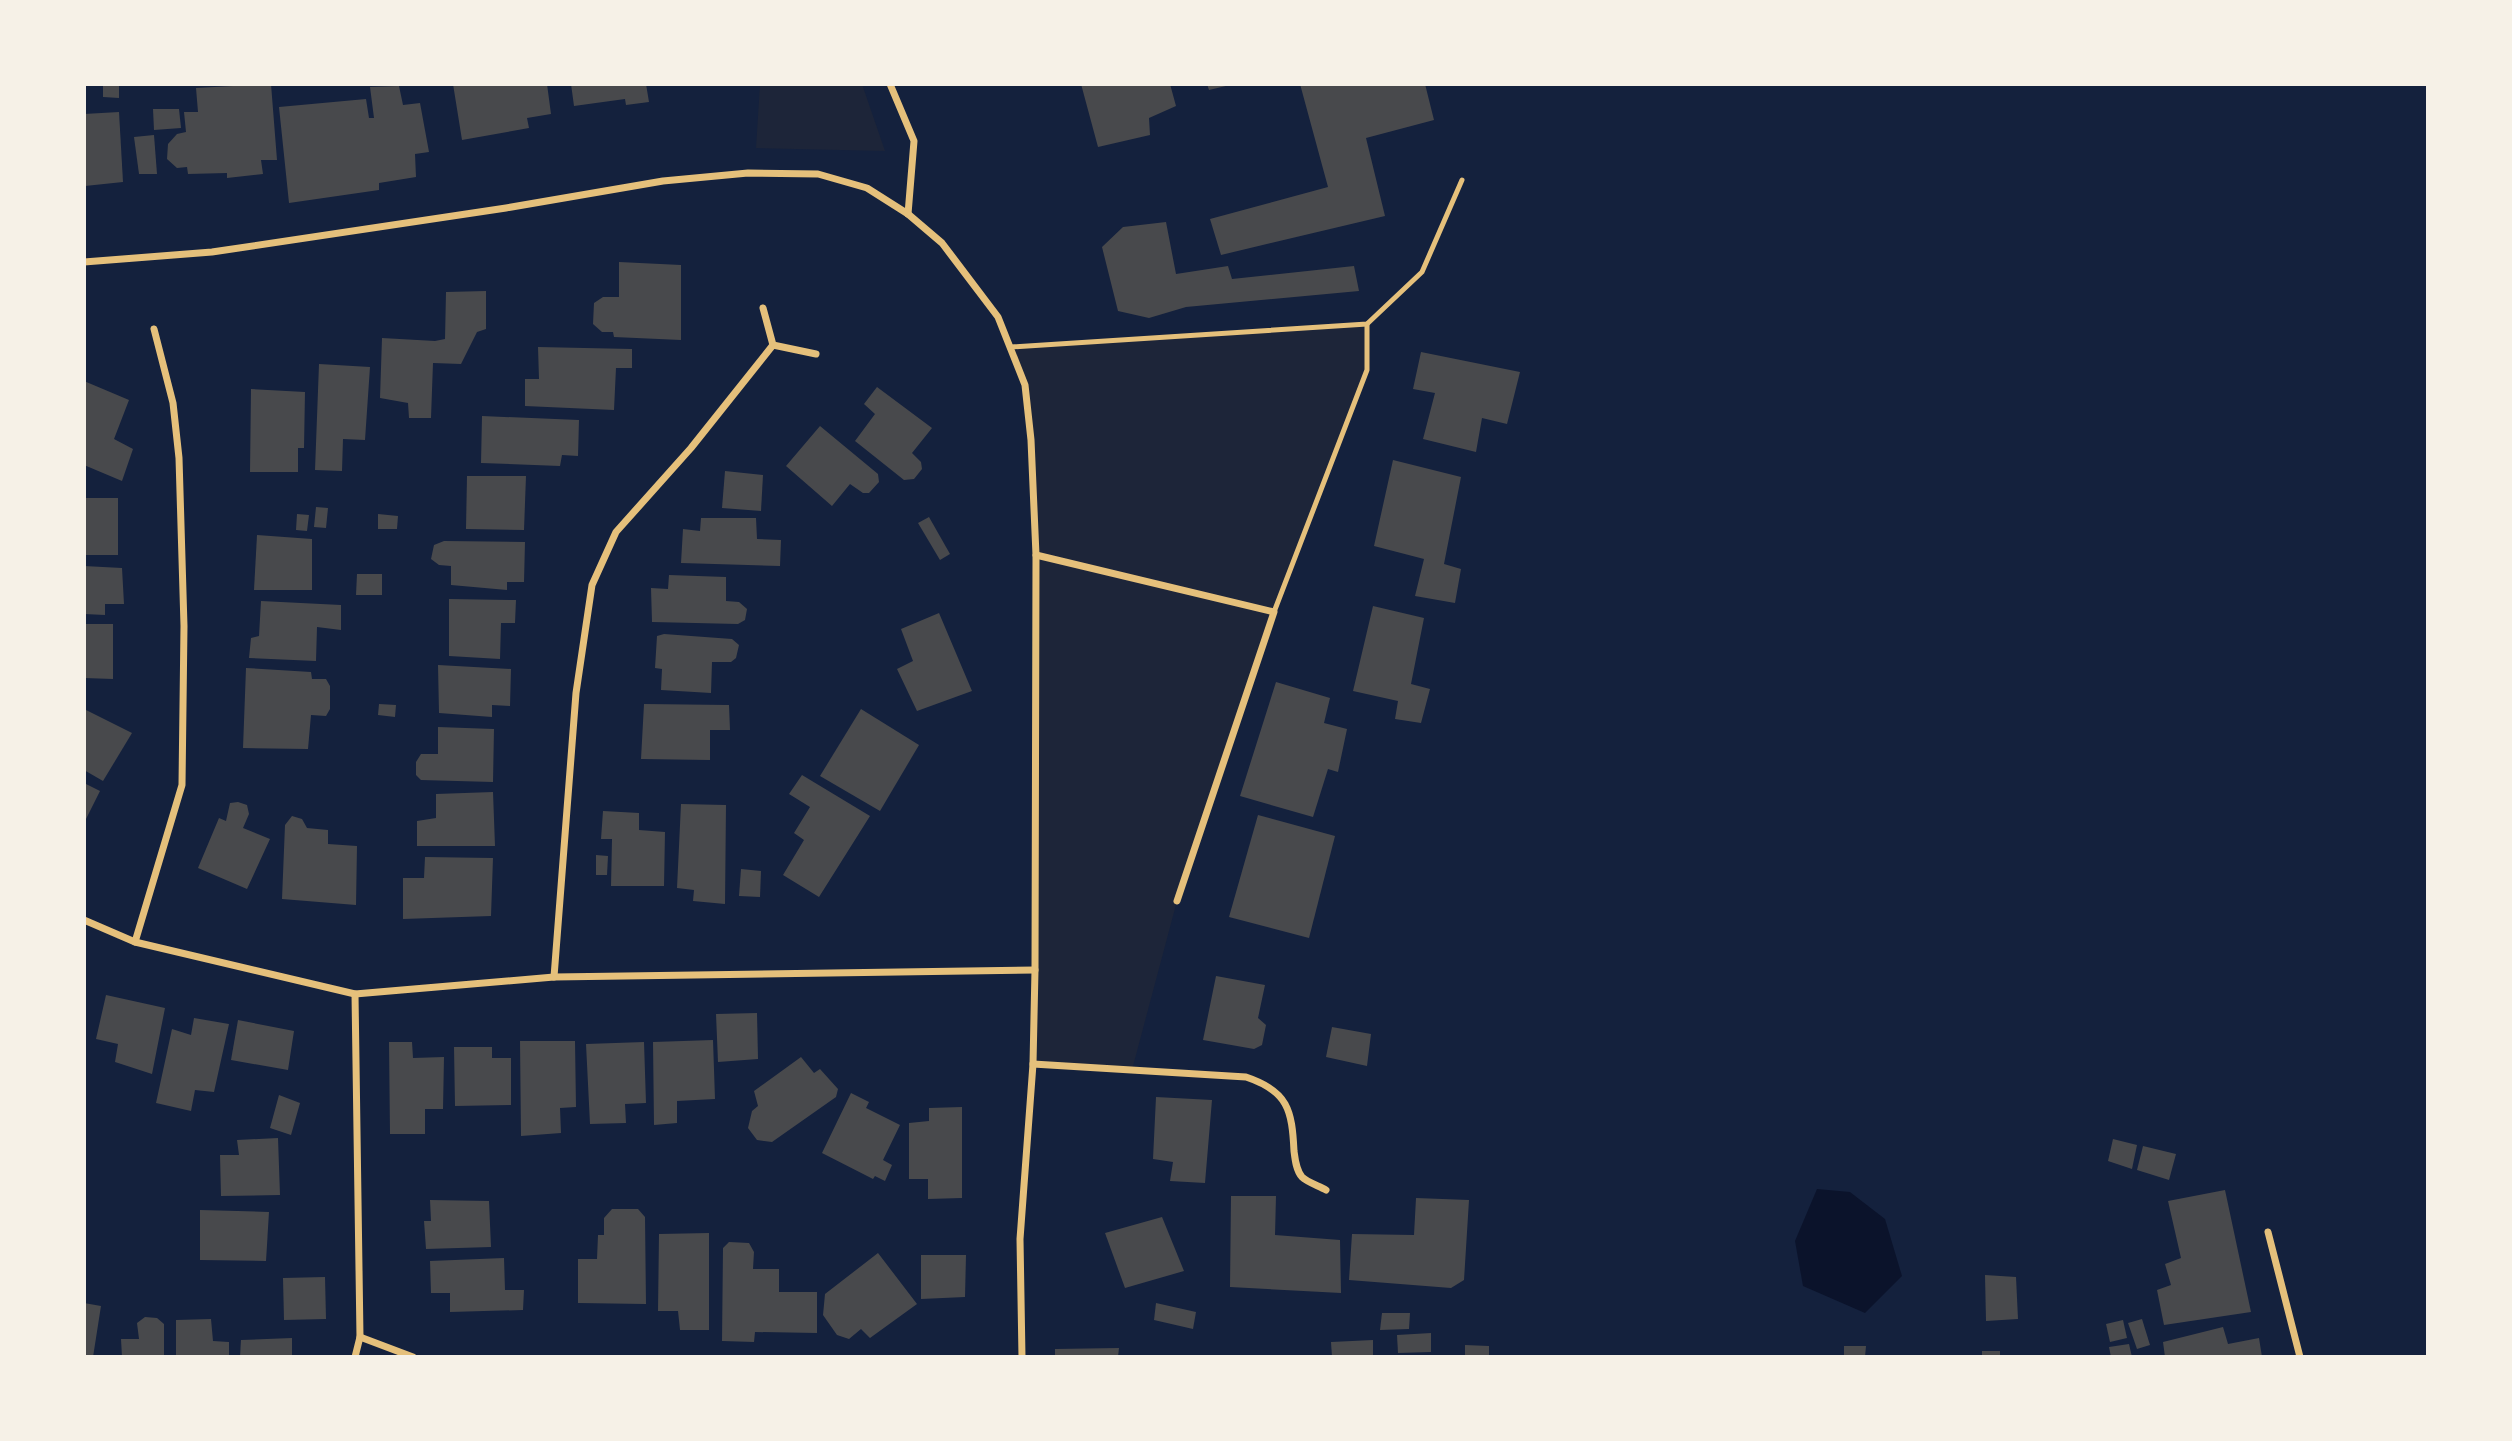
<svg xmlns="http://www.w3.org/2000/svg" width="2512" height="1441" viewBox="0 0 2512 1441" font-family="'Roboto Serif',serif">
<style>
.green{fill:#1d2539}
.water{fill:#0b132b}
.building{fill:#48494c}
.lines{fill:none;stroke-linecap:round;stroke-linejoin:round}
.service{stroke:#e5c07b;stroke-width:5}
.minor{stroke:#e5c07b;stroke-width:7}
</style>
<rect width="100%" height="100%" fill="#14213d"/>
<g class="green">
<path d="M760 84H862L885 151 756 148Z"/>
<path d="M1367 324V370L1274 612 1177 901 1132 1070 1033 1064 1036 555 1025 385 1011 347Z"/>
</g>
<path class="water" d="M1817 1189 1850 1192 1885 1219 1902 1276 1865 1313 1803 1286 1795 1241Z"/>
<g class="building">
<path d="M103 84H119V98L103 97Z"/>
<path d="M271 84 277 160H261L263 174 227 178V173L188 174 187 167 177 168 167 159 168 144 177 134 186 132 184 112H198L196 88Z"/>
<path d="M453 84H547L551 114 527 118 529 128 462 140Z"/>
<path d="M571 84H646L649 102 626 105 625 99 574 106Z"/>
<path d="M1081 84H1170L1176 106 1149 118 1150 135 1098 147Z"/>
<path d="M1207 84H1229L1230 85 1209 90Z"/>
<path d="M1300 84H1425L1434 120 1366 138 1385 216 1221 255 1210 219 1328 187Z"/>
<path d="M399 86 403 105 420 103 429 152 415 154 416 177 379 183V190L289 203 279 107 366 99 369 118H374L370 87Z"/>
<path d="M153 109H179L181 128 154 130Z"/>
<path d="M119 112 123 182 85 186 84 114Z"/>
<path d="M154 135 157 174H139L134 137Z"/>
<path d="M1166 222 1176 274 1228 266 1232 279 1354 266 1359 291 1186 307 1149 318 1118 311 1102 247 1123 227Z"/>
<path d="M619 262 681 265V340L614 337 613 332H602L593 324 594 303 603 297H619Z"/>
<path d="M486 291V329L477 332 461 364 433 363 431 418H409L408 403 380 398 382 338 435 341 445 339 446 292Z"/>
<path d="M538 347 632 349V368H616L614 410 525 406V379H539Z"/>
<path d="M1421 352 1520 372 1507 424 1482 418 1476 452 1423 439 1435 393 1413 389Z"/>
<path d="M319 364 370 367 365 440 343 439 342 471 315 470Z"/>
<path d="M84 381 129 400 114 439 133 449 122 481 84 465Z"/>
<path d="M877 387 932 428 912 453 921 462 922 469 914 479 904 480 855 441 875 414 864 404Z"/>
<path d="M251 389 305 392 304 448H298V472H250Z"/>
<path d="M482 416 579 420 578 456 562 455 560 466 481 463Z"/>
<path d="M820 426 878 474 879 482 869 493H863L850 484 832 506 786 466Z"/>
<path d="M1393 460 1461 477 1444 564 1461 569 1455 603 1415 596 1424 559 1374 546Z"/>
<path d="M725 471 763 475 761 511 722 508Z"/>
<path d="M467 476H526L524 530 466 529Z"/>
<rect x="84" y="498" width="34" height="57"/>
<path d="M316 507 328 508 326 528 314 527Z"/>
<path d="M297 514 309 515 307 531 296 530Z"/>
<path d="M378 514 398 516 397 529H378Z"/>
<path d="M929 517 950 554 940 560 918 523Z"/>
<path d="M701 518H756L757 539 781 540 780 566 681 563 683 529 700 531Z"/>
<path d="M257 535 312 539V590H254Z"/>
<path d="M444 541 525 542 524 582H507V590L451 585V566L439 565 431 559 434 545Z"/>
<path d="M84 566 122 568 124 604H105V615L84 614Z"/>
<path d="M357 574H382V595H356Z"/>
<path d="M669 575 726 577V601L739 602 747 609 745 620 738 624 652 622 651 588 668 589Z"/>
<path d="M449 599 516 600 515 623H501L500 659 449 656Z"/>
<path d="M261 601 341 605V630L317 627 316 661 249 658 251 638 259 636Z"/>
<path d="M1373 606 1424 618 1411 684 1430 689 1421 723 1395 719 1398 701 1353 691Z"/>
<path d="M939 613 972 691 917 711 897 669 913 661 901 629Z"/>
<path d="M84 624H113V679L84 678Z"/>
<path d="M664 634 732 639 739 645 736 658 731 662H712L711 693 661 690 662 669 655 668 657 636Z"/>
<path d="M438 665 511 669 510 706 492 705V717L439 713Z"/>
<path d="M246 668 311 672 312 679H326L330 686V709L326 716 311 715 308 749 243 748Z"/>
<path d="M1276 682 1330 698 1324 723 1347 729 1338 772 1328 769 1313 817 1240 796Z"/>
<path d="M379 704 396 705 395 717 378 715Z"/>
<path d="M644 704 729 705 730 730H710V760L641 759Z"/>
<path d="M84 709 132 733 103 781 84 770Z"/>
<path d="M861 709 919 745 880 811 820 776Z"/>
<path d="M438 727 494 729 493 782 421 780 416 775V762L421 754H438Z"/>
<path d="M802 775 870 816 819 897 783 875 804 840 794 833 810 807 789 794Z"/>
<path d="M84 783 100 791 84 823Z"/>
<path d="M493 792 495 846H417V821L436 818V794Z"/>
<path d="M238 802 247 805 249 814 243 828 270 839 247 889 198 868 219 818 226 821 230 803Z"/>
<path d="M681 804 726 805 725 904 693 901 694 890 677 888Z"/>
<path d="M603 811 639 813V830L665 832 664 886H611L612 839H601Z"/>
<path d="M1258 815 1335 836 1309 938 1229 917Z"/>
<path d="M292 816 302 819 307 828 328 830V844L357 846 356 905 282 899 285 825Z"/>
<path d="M596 855 608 856 607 875H596Z"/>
<path d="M425 857 493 858 491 916 403 919V878H424Z"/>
<path d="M741 869 761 871 760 897 739 896Z"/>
<path d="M1216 976 1265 985 1258 1018 1266 1025 1262 1045 1254 1049 1203 1040Z"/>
<path d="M106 995 165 1008 152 1074 115 1062 118 1044 96 1039Z"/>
<path d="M757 1013 758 1059 718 1062 716 1014Z"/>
<path d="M194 1018 229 1024 214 1092 195 1090 191 1111 156 1103 172 1029 191 1035Z"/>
<path d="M238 1020 294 1031 288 1070 231 1060Z"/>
<path d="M1332 1027 1371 1034 1367 1066 1326 1057Z"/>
<path d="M713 1040 715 1099 677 1101V1123L654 1125 653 1042Z"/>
<path d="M520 1041H575L576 1107 560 1108 561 1133 521 1136Z"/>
<path d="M389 1042H412L413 1058 444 1057 443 1109H425V1134H390Z"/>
<path d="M644 1042 646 1103 625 1104 626 1123 590 1124 586 1044Z"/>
<path d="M454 1047H492V1058H511V1105L455 1106Z"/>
<path d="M801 1057 814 1073 820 1069 838 1089 836 1097 772 1142 757 1140 748 1128 752 1111 758 1106 754 1091Z"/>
<path d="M851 1093 869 1102 866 1108 900 1125 883 1160 892 1165 885 1181 875 1176 873 1179 822 1153Z"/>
<path d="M279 1095 300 1103 291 1135 270 1128Z"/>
<path d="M1156 1097 1212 1100 1205 1183 1170 1181 1173 1162 1153 1159Z"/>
<path d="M962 1107V1198L928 1199V1179H909V1123L929 1121V1108Z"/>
<path d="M278 1138 280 1195 221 1196 220 1155H239L237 1140Z"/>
<path d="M2113 1139 2137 1145 2132 1169 2108 1161Z"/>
<path d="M2143 1146 2176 1154 2169 1180 2137 1170Z"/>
<path d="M2225 1190 2251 1312 2164 1325 2157 1290 2171 1285 2165 1264 2181 1258 2168 1201Z"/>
<path d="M1231 1196H1276L1275 1235 1340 1240 1341 1293 1230 1287Z"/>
<path d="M1416 1198 1469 1200 1464 1280 1451 1288 1349 1280 1352 1234 1414 1235Z"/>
<path d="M430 1200 489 1201 491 1247 426 1249 424 1221H431Z"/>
<path d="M612 1209H638L645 1217 646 1304 578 1303V1259H597L598 1235H604V1218Z"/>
<path d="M200 1210 269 1212 266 1261 200 1260Z"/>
<path d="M1162 1217 1184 1271 1125 1288 1105 1233Z"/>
<path d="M709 1233V1330H680L678 1311H658L659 1234Z"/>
<path d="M729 1242 749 1243 754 1252 753 1269H779V1292H817V1333L755 1332 754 1342 722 1341 723 1248Z"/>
<path d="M878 1253 917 1304 870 1338 861 1329 849 1339 837 1335 823 1315 825 1294Z"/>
<path d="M921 1255H966L965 1297 921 1299Z"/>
<path d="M504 1258 505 1290H524L523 1310 450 1312V1293H431L430 1261Z"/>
<path d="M1985 1275 2016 1277 2018 1319 1986 1321Z"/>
<path d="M325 1277 326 1319 284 1320 283 1278Z"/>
<path d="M84 1303 101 1306 93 1357H84Z"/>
<path d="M1156 1303 1196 1312 1193 1329 1154 1320Z"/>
<path d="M1382 1313H1410L1409 1329 1380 1330Z"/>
<path d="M145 1317 157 1318 164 1324V1357H122L121 1339H139L137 1323Z"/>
<path d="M211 1319 213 1341 229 1342V1357H176V1320Z"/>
<path d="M2142 1319 2150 1345 2137 1349 2128 1323Z"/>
<path d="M2123 1320 2127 1338 2110 1342 2106 1324Z"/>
<path d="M2223 1327 2228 1344 2259 1338 2262 1357H2165L2163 1342Z"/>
<path d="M1431 1333V1352L1398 1353 1397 1335Z"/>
<path d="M292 1338V1357H240L241 1340Z"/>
<path d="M1373 1340V1357H1332L1331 1342Z"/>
<path d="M2129 1344 2132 1357H2111L2109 1347Z"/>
<path d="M1465 1345 1489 1346V1357H1465Z"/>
<path d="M1844 1346H1866L1865 1357H1844Z"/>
<path d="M1119 1348 1118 1357H1055V1349Z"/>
<rect x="1982" y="1351" width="18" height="6"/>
</g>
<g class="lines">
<g class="service">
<path d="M1011 347 1367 324 1422 272 1462 180"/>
<path d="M1274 612 1367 370V324"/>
</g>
<g class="minor">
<path d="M890 84 914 141 908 214"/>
<path d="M84 262 212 252 506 208 663 181 748 173 818 174 867 188 908 214 942 243 998 317 1025 385 1031 440 1036 555 1035 970 1033 1064 1020 1239 1022 1357"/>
<path d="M763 308 773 345 816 354"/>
<path d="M1036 555 1274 612 1177 901"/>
<path d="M84 920 135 942 355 994 554 977 1035 970"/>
<path d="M135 942 182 785 184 626 179 458 173 403 154 329"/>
<path d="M554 977 576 693 592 585 616 532 691 448 773 345"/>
<path d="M355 994 360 1337 355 1357"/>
<path d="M1033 1064 1246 1077C1288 1091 1292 1110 1294 1151 1295 1159 1296 1170 1302 1177 1307 1182 1319 1186 1326 1190"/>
<path d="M2268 1232 2300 1357"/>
<path d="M360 1337 413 1357"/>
</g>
</g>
<rect width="2512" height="1441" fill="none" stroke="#f6f1e7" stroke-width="172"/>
</svg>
